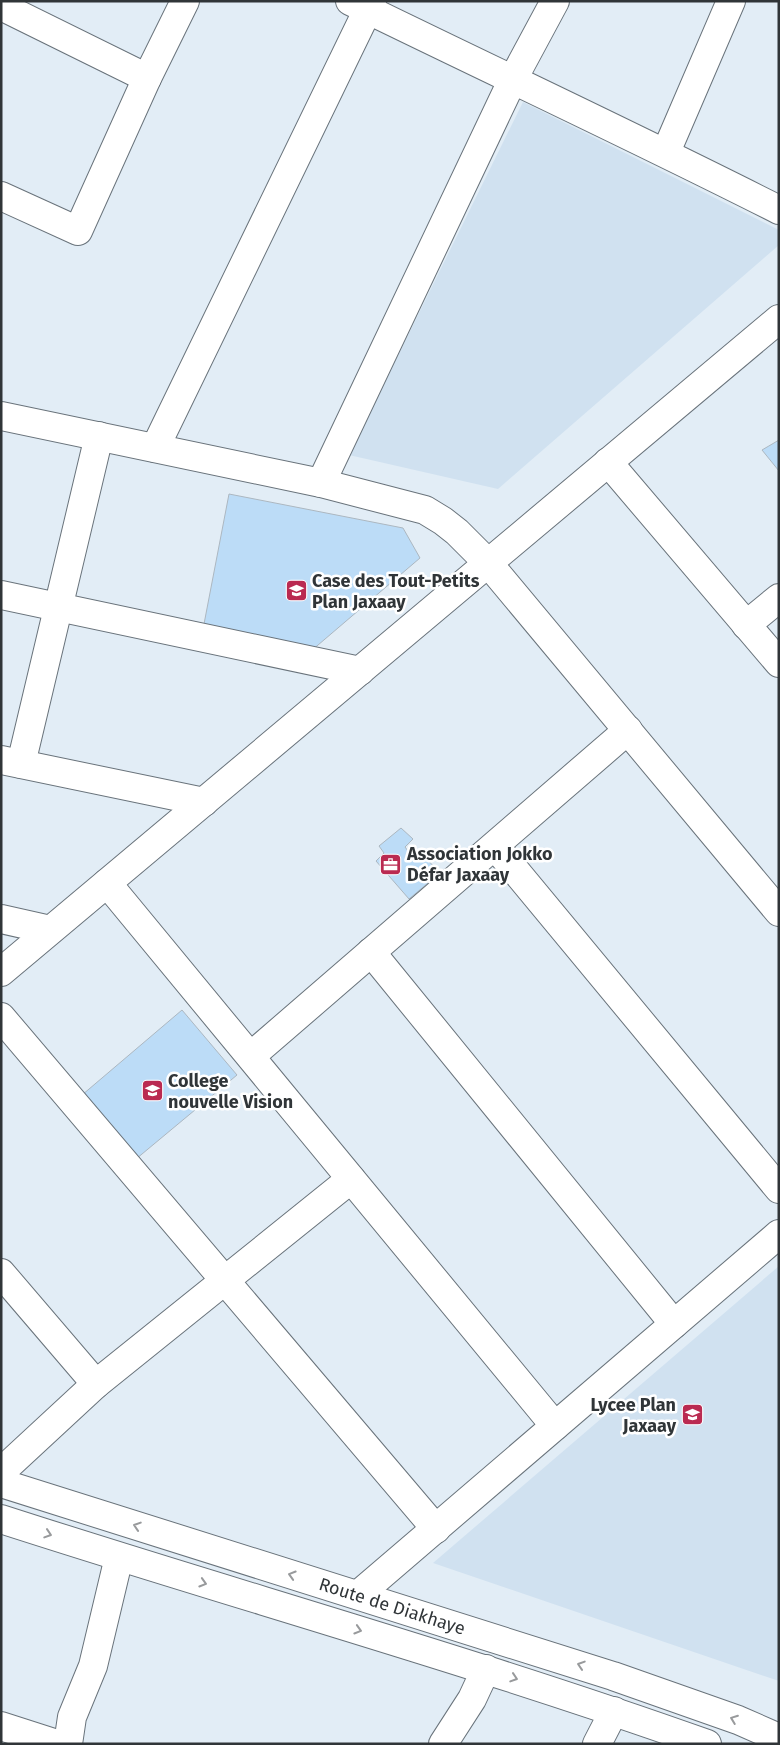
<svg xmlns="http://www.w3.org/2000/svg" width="780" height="1745" viewBox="0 0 780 1745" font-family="'Fira Sans',sans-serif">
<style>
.built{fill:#d0e1f0}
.building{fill:#bcdcf7;stroke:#acb7c0}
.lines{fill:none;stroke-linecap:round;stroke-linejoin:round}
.minor-casing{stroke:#69737b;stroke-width:30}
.major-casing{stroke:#69737b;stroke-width:30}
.minor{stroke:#fff;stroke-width:28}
.major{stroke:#fff;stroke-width:28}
.oneway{stroke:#989a9c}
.labels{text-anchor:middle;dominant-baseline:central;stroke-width:5;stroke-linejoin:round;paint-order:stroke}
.poi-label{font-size:18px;font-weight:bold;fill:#303538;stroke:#fff;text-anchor:start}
.street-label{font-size:18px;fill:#303538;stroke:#fff}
</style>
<rect width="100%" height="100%" fill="#e2edf6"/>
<g class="built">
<path d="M523 102 779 230V245L498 489 349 455Z"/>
<path d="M779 1266V1681L433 1563Z"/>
</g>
<g class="building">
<path d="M779 440V471L762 450Z"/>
<path d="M229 494 403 528 420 558 311 651 204 624Z"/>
<path d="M401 828 413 839 405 847 414 859 420 852 440 873 409 899 376 861 384 853 379 846Z"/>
<path d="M182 1010 237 1075 136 1159 82 1095Z"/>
</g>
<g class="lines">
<defs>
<g id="minor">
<path d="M350 1C493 71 637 138 779 210"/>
<path d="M1 6 147 78"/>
<path d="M666 152 731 1"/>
<path d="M1 196 78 231 147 78 185 1"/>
<path d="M1 416 321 483 425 510 443 521 457 532 488 563 779 912"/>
<path d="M155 448 372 1"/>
<path d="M608 462 779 663"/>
<path d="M321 483 512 81 555 1"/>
<path d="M1 595 360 671"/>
<path d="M746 625 779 598"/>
<path d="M1 760 204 802"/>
<path d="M21 764 99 436"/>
<path d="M495 846 779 1189"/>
<path d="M107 883 555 1426"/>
<path d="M1 919 50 930"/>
<path d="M371 952 674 1324"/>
<path d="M1 972 779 319"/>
<path d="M1 1017 436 1529"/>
<path d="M251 1056 628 730"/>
<path d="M1 1273 96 1384"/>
<path d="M1 1472 96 1384 351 1179"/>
<path d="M358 1595 779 1234"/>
<path d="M1 1726 57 1744"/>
<path d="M68 1744 72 1717 93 1666 119 1557"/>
<path d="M443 1744 472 1699 486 1669"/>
<path d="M597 1744 614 1711"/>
</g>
<g id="major">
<path id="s1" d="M1 1483 613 1676 738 1720 779 1738"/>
<path d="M1 1519C236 1595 474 1661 707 1744"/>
</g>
</defs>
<use href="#minor" class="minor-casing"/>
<use href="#major" class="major-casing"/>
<use href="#minor" class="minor"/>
<use href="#major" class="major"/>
</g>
<defs><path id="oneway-chevron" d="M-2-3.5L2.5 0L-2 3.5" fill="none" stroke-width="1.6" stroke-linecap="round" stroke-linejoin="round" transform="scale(1.25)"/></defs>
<g class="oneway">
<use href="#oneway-chevron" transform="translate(137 1526) rotate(-162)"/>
<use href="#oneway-chevron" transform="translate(48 1534) rotate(18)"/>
<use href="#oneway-chevron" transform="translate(292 1575) rotate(-163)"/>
<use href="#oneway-chevron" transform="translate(203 1583) rotate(17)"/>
<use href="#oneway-chevron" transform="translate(358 1630) rotate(17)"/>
<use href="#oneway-chevron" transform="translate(581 1665) rotate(-162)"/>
<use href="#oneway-chevron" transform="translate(514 1678) rotate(18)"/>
<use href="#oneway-chevron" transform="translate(734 1719) rotate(-159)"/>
</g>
<defs>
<symbol id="school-square" viewBox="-11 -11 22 22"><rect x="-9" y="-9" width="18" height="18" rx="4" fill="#ba2a51" stroke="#fff"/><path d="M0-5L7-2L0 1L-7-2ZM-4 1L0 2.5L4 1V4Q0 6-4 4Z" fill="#fff"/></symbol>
<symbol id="office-square" viewBox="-11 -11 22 22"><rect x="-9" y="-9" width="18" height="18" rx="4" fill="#ba2a51" stroke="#fff"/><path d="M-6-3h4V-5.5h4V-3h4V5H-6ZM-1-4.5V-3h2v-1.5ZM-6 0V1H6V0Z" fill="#fff"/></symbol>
</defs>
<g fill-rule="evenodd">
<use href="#school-square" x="284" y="578" width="25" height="25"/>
<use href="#office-square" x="378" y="852" width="25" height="25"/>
<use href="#school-square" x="140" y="1078" width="25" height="25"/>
<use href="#school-square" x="680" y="1402" width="25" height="25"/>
</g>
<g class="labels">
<g class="poi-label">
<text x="312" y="581">Case des Tout-Petits<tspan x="312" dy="21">Plan Jaxaay</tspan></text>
<text x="407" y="854">Association Jokko<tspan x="407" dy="21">Défar Jaxaay</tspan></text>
<text x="168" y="1081">College<tspan x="168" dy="21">nouvelle Vision</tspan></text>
<text x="676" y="1405" text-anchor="end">Lycee Plan<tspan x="676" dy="21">Jaxaay</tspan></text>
</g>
<g class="street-label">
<text stroke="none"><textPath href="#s1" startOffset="410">Route de Diakhaye</textPath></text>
</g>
</g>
<rect width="780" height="1745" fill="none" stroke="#303538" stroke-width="5"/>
</svg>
